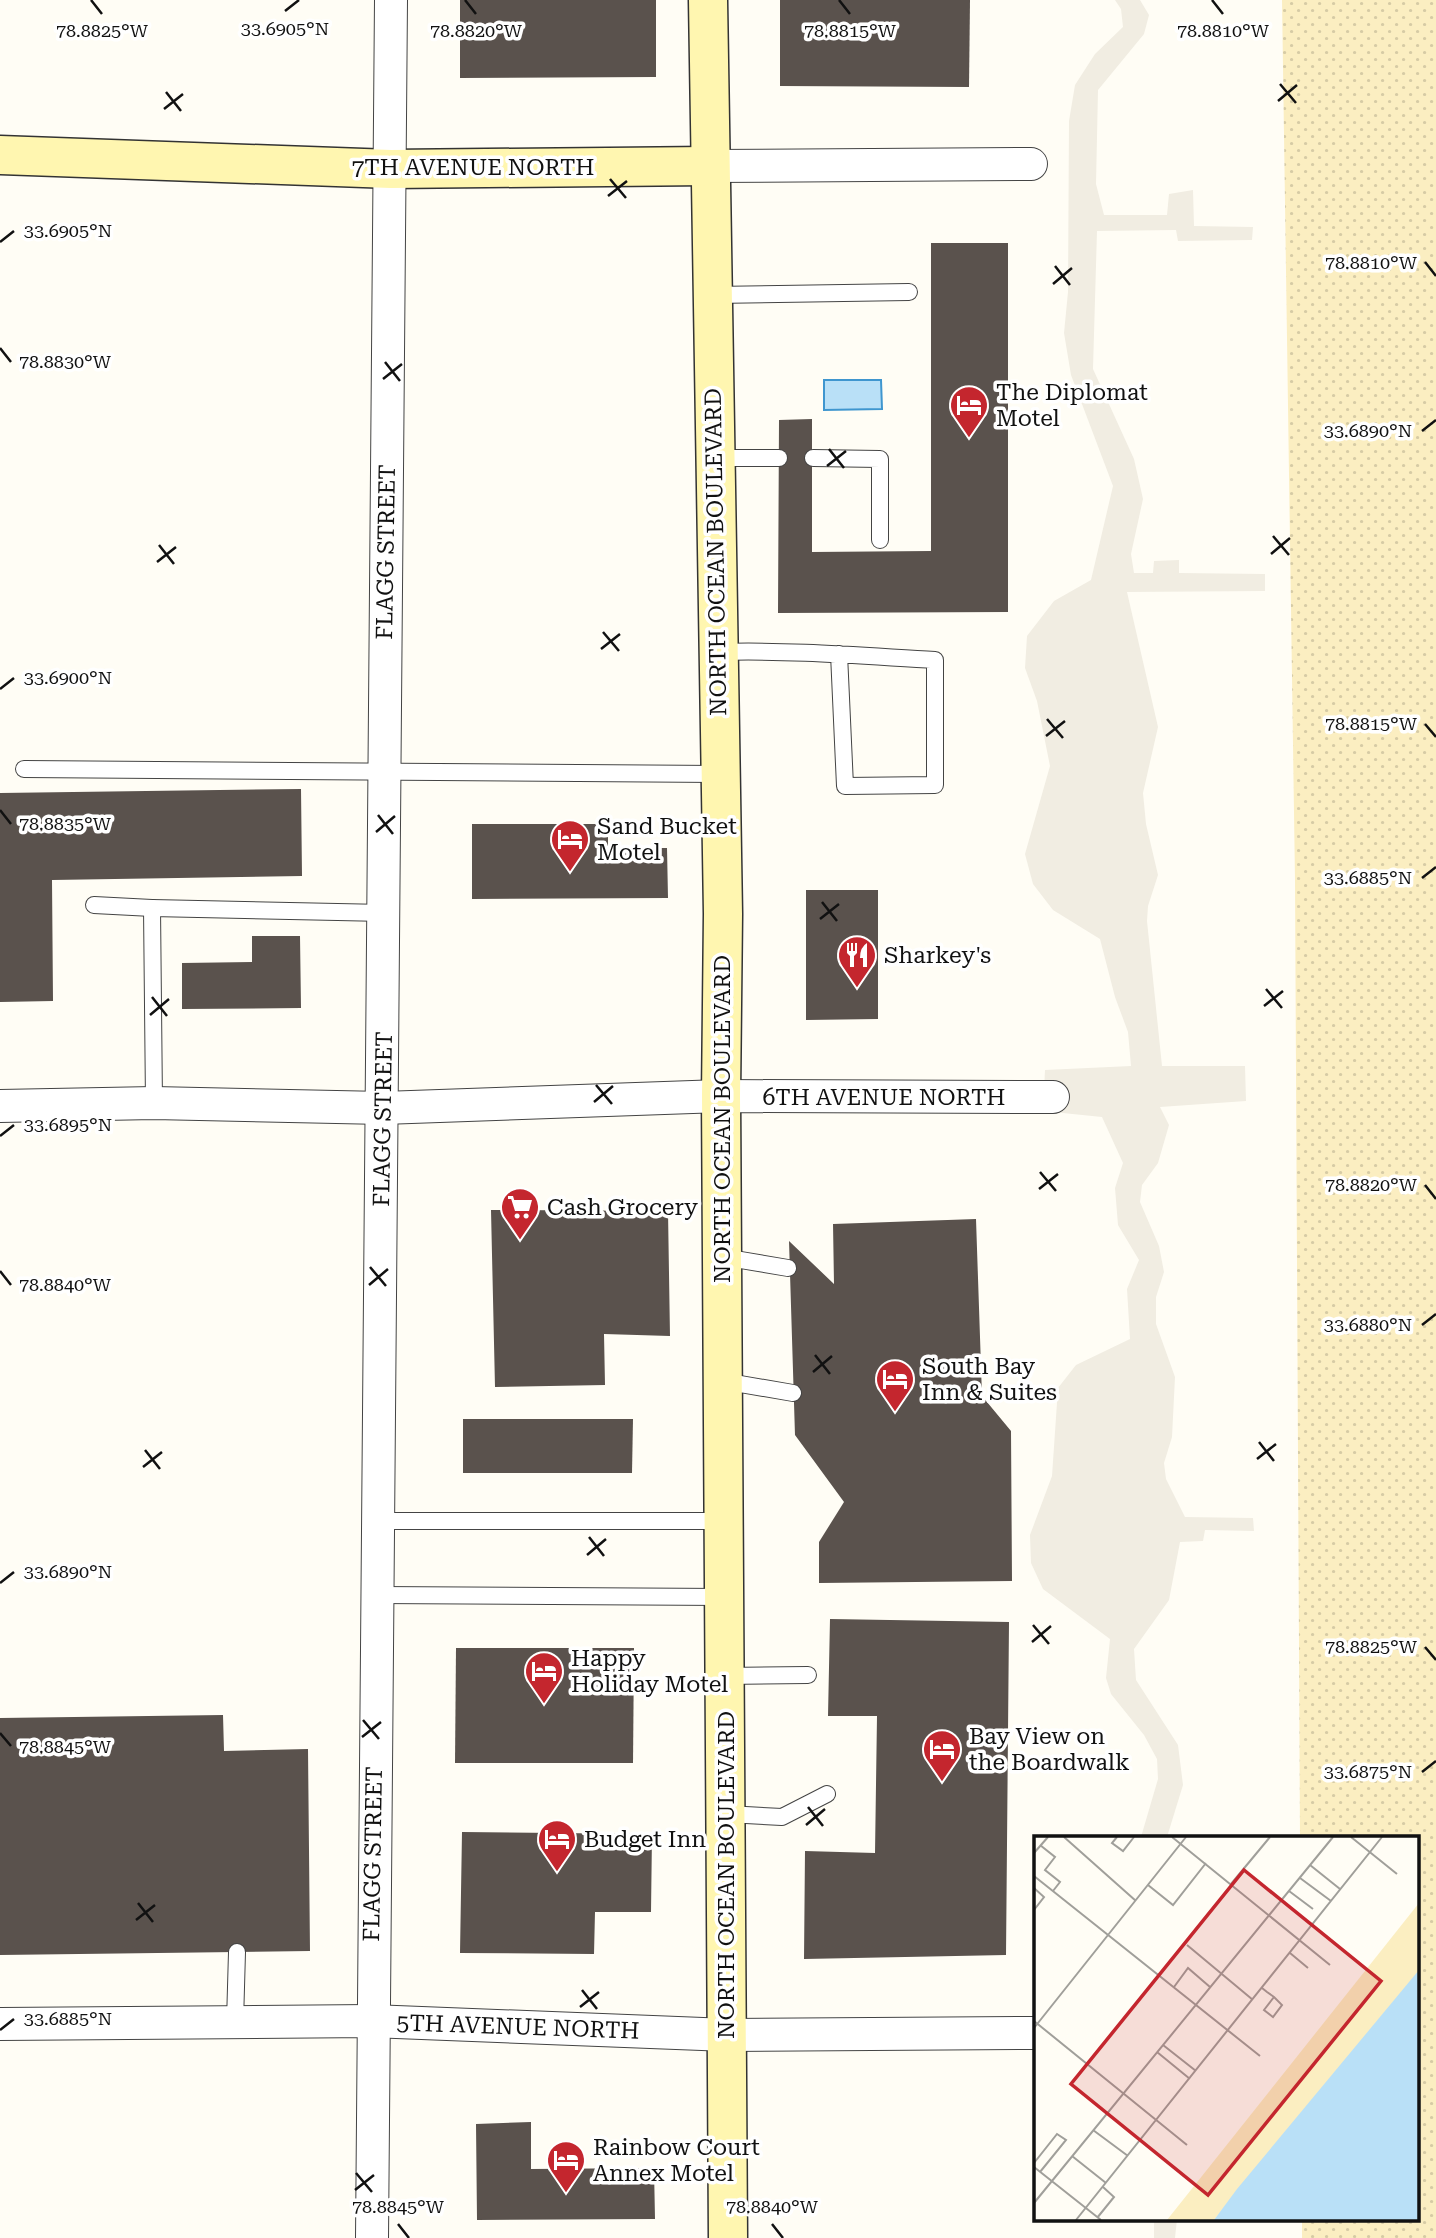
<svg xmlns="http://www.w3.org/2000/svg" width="1436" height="2238" viewBox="0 0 1436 2238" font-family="'Roboto Serif',serif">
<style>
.sand{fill:url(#sand-dots)}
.plaza{fill:#f1ede2}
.water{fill:#b9e0f7;stroke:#3f96cf;stroke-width:2}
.building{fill:#5a524d}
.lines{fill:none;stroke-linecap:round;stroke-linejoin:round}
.lane-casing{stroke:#444;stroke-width:18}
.street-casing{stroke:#444;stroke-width:34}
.secondary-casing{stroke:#333;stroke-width:41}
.lane{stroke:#fff;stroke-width:16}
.street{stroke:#fff;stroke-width:32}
.secondary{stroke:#fff6b0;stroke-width:38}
.ticks{fill:none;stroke:#111;stroke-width:2.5}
.labels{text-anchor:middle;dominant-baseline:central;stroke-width:7;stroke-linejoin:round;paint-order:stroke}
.street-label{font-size:23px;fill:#111;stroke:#fff}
.poi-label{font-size:23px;fill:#111;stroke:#fff;text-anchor:start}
.inset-road{fill:none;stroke:#a09f9a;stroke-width:2}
.view{fill:#c4262e;fill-opacity:0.15;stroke:#c4262e;stroke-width:3.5}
.inset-edge{fill:none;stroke:#111;stroke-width:3.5}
.ticks-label{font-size:18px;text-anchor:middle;fill:#111;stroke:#fff;stroke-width:7;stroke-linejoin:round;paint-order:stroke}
</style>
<defs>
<pattern id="sand-dots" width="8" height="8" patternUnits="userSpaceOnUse" patternTransform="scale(1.75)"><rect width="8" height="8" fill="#fbeec1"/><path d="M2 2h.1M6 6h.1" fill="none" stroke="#d6cba5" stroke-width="1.8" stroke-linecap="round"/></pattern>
</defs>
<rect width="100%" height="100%" fill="#fffdf5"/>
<path class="sand" d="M1282 0H1436V2238H1302V2219H1417V1837H1300L1295 880Z"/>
<g class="plaza">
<path d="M1115 0H1140L1149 15 1144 34 1098 90 1096 184 1104 215H1167L1169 194 1193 190 1194 226 1253 227 1252 240 1178 241 1176 230 1097 231 1093 369 1134 459 1143 499 1131 554 1134 573H1153L1154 561 1179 560V573L1265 574V591L1127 592 1158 727 1143 793 1146 824 1158 875 1148 906 1147 921 1162 1066H1245L1246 1101 1160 1107 1169 1125 1158 1163 1142 1185 1140 1202 1159 1246 1164 1272 1156 1297V1324L1175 1377 1172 1437 1164 1463 1166 1479 1185 1517 1253 1518 1254 1531 1205 1530 1203 1541 1180 1542 1169 1600 1134 1649 1136 1680 1178 1745 1183 1785 1167 1837H1141L1158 1779 1157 1759 1144 1735 1111 1694 1106 1678 1110 1639 1043 1589 1031 1563 1030 1535 1052 1476 1058 1388 1076 1365 1130 1339 1127 1289 1139 1260 1118 1225 1115 1188 1123 1163 1102 1117 1043 1111 1045 1070 1131 1066 1128 1032 1115 997 1100 939 1053 910 1033 884 1025 854 1050 766 1037 701 1025 668 1027 636 1054 601 1091 580 1113 486 1071 375 1064 333 1068 292 1069 121 1075 85 1095 54 1123 27 1121 9Z"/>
<path d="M1154 2219H1177L1175 2238H1154Z"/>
</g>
<path class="water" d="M824 380H881L882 409 824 410Z"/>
<g class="building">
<path d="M460 0H656V77L460 78Z"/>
<path d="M780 0H970L969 87 780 86Z"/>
<path d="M931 243H1008V612L778 613 779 420 812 419V552L931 551Z"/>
<path d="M301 789 302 876 52 880 53 1001 0 1002V793Z"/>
<path d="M472 824H608V848H667L668 898 472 899Z"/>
<path d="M806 890H878V1019L806 1020Z"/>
<path d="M252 936H300L301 1008 182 1009V963L252 962Z"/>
<path d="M491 1210 668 1211 670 1336 604 1334 605 1385 495 1387Z"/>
<path d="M976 1219 982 1396 1011 1431 1012 1581 819 1583V1542L844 1502 795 1435 789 1241 834 1284 833 1224Z"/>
<path d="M463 1419H633L632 1473H463Z"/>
<path d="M830 1619 1009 1622 1006 1955 804 1959 805 1851 875 1853 877 1716H828Z"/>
<path d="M456 1648H634L633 1763H455Z"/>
<path d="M223 1715 224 1751 308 1749 310 1951 0 1955V1718Z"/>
<path d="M462 1832 652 1834 651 1912H595L594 1954 460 1953Z"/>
<path d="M531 2122V2169L654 2168 655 2219 477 2220 476 2124Z"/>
</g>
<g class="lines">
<defs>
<g id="lane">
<path d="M713 295 909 292"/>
<path d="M715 458H779"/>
<path d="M813 458 880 459V540"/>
<path d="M719 652C791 650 863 656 935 660V785L845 786 839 654"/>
<path d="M24 769 718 774"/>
<path d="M94 905 152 908"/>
<path d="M154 1103 152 908 385 913"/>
<path d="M723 1257 788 1268"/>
<path d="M723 1381 793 1393"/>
<path d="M378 1521H724"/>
<path d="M377 1595 725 1597"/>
<path d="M724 1676 808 1675"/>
<path d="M727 1814 782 1817 827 1794"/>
<path d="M235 2022 237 1952"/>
</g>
<g id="street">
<path d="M708 166 1031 164"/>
<path d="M0 1106 154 1103 383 1108 721 1096 1053 1097"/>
<path d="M0 2024 371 2021 728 2035 1035 2033"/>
<path d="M372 2238 391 0"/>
</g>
<g id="secondary">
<path d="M708 0 723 914 721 1096 728 2238"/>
<path d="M0 155 391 169 708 166"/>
</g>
</defs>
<use href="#lane" class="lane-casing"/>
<use href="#street" class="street-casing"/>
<use href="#secondary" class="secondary-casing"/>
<use href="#lane" class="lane"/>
<use href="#street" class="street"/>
<use href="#secondary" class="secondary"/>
</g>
<path class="ticks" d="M91 0 102 14M465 0 476 14M839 0 850 14M1212 0 1223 14M285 11 299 0M1280 84 1296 103M166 92 181 111M1278 101 1297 85M164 109 183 94M610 179 626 198M608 196 627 181M0 242 14 231M1425 262 1436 276M1055 266 1070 285M1053 284 1072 268M0 348 11 362M385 362 400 381M383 379 402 364M1422 431 1436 420M829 449 844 468M827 466 846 451M1273 536 1289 555M159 545 174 564M1271 554 1290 538M157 562 176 547M603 632 619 651M601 649 620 634M0 689 14 678M1047 719 1063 738M1425 724 1436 737M1046 736 1065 721M0 810 11 824M378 815 393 834M376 832 395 816M1422 878 1436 867M822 902 837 921M820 919 839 904M1266 989 1282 1008M152 997 167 1016M1264 1006 1283 991M150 1015 169 999M596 1085 612 1104M594 1102 613 1086M0 1136 14 1125M1040 1172 1056 1191M1425 1185 1436 1199M1039 1189 1058 1174M370 1267 386 1286M0 1271 11 1285M369 1285 388 1269M1422 1325 1436 1314M815 1355 830 1374M813 1372 832 1356M1259 1442 1274 1461M145 1450 160 1469M1257 1459 1276 1444M143 1467 162 1452M589 1537 604 1556M587 1555 606 1539M0 1583 14 1572M1033 1625 1049 1644M1032 1642 1051 1626M1425 1647 1436 1660M363 1720 379 1739M0 1733 11 1746M362 1737 381 1722M1422 1772 1436 1761M808 1807 823 1826M806 1825 825 1809M138 1903 153 1922M136 1920 155 1905M582 1990 597 2009M580 2007 599 1992M0 2030 14 2019M356 2173 372 2192M355 2190 374 2175M398 2224 409 2238M772 2224 783 2238"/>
<defs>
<symbol id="hotel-pin" viewBox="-11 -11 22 30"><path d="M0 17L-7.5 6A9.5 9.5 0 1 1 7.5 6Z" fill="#c4262e" stroke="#fff"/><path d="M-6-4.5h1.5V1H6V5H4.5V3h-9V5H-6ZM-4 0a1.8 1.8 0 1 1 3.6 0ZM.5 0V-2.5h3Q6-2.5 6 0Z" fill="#fff"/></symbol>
<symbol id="restaurant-pin" viewBox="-11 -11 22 30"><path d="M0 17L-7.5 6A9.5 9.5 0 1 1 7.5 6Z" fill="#c4262e" stroke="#fff"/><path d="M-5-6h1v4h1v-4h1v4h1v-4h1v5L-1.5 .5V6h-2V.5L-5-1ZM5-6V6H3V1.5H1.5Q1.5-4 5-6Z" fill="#fff"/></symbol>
<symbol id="supermarket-pin" viewBox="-11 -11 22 30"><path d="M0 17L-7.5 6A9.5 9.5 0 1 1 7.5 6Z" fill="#c4262e" stroke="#fff"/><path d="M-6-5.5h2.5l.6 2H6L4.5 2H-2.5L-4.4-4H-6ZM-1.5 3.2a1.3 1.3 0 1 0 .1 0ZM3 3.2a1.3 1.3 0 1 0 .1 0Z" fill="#fff"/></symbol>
</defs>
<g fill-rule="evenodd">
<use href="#hotel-pin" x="947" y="383" width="44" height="60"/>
<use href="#hotel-pin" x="548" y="817" width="44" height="60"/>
<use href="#restaurant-pin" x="835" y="933" width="44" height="60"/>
<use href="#supermarket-pin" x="498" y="1185" width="44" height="60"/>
<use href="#hotel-pin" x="873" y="1357" width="44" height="60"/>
<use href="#hotel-pin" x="522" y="1649" width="44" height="60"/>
<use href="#hotel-pin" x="920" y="1727" width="44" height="60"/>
<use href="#hotel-pin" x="535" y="1817" width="44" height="60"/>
<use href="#hotel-pin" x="544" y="2138" width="44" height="60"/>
</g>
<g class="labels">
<g class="street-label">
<text x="473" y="167">7TH AVENUE NORTH</text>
<text transform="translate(386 552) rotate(-89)">FLAGG STREET</text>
<text transform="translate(716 552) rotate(-91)">NORTH OCEAN BOULEVARD</text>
<text x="884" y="1097">6TH AVENUE NORTH</text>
<text transform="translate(383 1119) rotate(-89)">FLAGG STREET</text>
<text transform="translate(722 1119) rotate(-90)">NORTH OCEAN BOULEVARD</text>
<text transform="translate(373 1854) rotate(-89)">FLAGG STREET</text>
<text transform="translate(726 1875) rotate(-90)">NORTH OCEAN BOULEVARD</text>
<text transform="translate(518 2027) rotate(2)">5TH AVENUE NORTH</text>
</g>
<g class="poi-label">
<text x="996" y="392">The Diplomat<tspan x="996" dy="26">Motel</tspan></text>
<text x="597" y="826">Sand Bucket<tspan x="597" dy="26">Motel</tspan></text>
<text x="884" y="955">Sharkey's</text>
<text x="547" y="1207">Cash Grocery</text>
<text x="922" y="1366">South Bay<tspan x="922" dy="26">Inn &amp; Suites</tspan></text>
<text x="571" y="1658">Happy<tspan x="571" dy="26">Holiday Motel</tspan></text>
<text x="969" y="1736">Bay View on<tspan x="969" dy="26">the Boardwalk</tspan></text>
<text x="584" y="1839">Budget Inn</text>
<text x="593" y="2147">Rainbow Court<tspan x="593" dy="26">Annex Motel</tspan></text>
</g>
</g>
<g transform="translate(1034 1836)">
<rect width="385" height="385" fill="#fffdf5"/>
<path d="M385 67V135L180 384H133Z" fill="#fbeec1"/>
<path d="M385 134V384H180L203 353Z" fill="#b9e0f7"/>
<path class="inset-road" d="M30 1 102 65M83 1 78 7 89 15 100 1M138 1 296 129M317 1 363 38M6 9 21 21 11 34 26 46 19 55M0 17 14 1M276 29 306 53M0 40 226 220M266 42 297 65M197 48 236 1M114 49 139 69 172 27M0 52 10 61 0 74M255 55 279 73M153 109 219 164M256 117 274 132M140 151 154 132 176 151M228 152 233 156 240 161 248 169 239 181 230 174 240 161M0 185 153 309M0 192 152 1M129 209 162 235M123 216 156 243M59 294 94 320M38 320 72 347M0 327 23 298 32 304 6 336M0 331 67 384M0 367 299 1M63 382 80 361 69 351M42 384 348 1"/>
<path class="view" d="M210 34 347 145 174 359 37 248Z"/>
<rect width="385" height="385" class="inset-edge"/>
</g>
<g class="ticks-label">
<text x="285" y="35">33.6905°N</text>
<text x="850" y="37">78.8815°W</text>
<text x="102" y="37">78.8825°W</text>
<text x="476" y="37">78.8820°W</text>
<text x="1223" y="37">78.8810°W</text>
<text x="68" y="237">33.6905°N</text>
<text x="1371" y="269">78.8810°W</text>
<text x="65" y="368">78.8830°W</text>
<text x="1368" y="437">33.6890°N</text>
<text x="68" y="684">33.6900°N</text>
<text x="1371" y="730">78.8815°W</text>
<text x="65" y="830">78.8835°W</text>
<text x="1368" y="884">33.6885°N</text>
<text x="68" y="1131">33.6895°N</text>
<text x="1371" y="1191">78.8820°W</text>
<text x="65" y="1291">78.8840°W</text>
<text x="1368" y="1331">33.6880°N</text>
<text x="68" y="1578">33.6890°N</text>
<text x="1371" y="1653">78.8825°W</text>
<text x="65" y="1753">78.8845°W</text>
<text x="1368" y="1778">33.6875°N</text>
<text x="68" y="2025">33.6885°N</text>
<text x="398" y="2213">78.8845°W</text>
<text x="772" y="2213">78.8840°W</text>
</g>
</svg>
